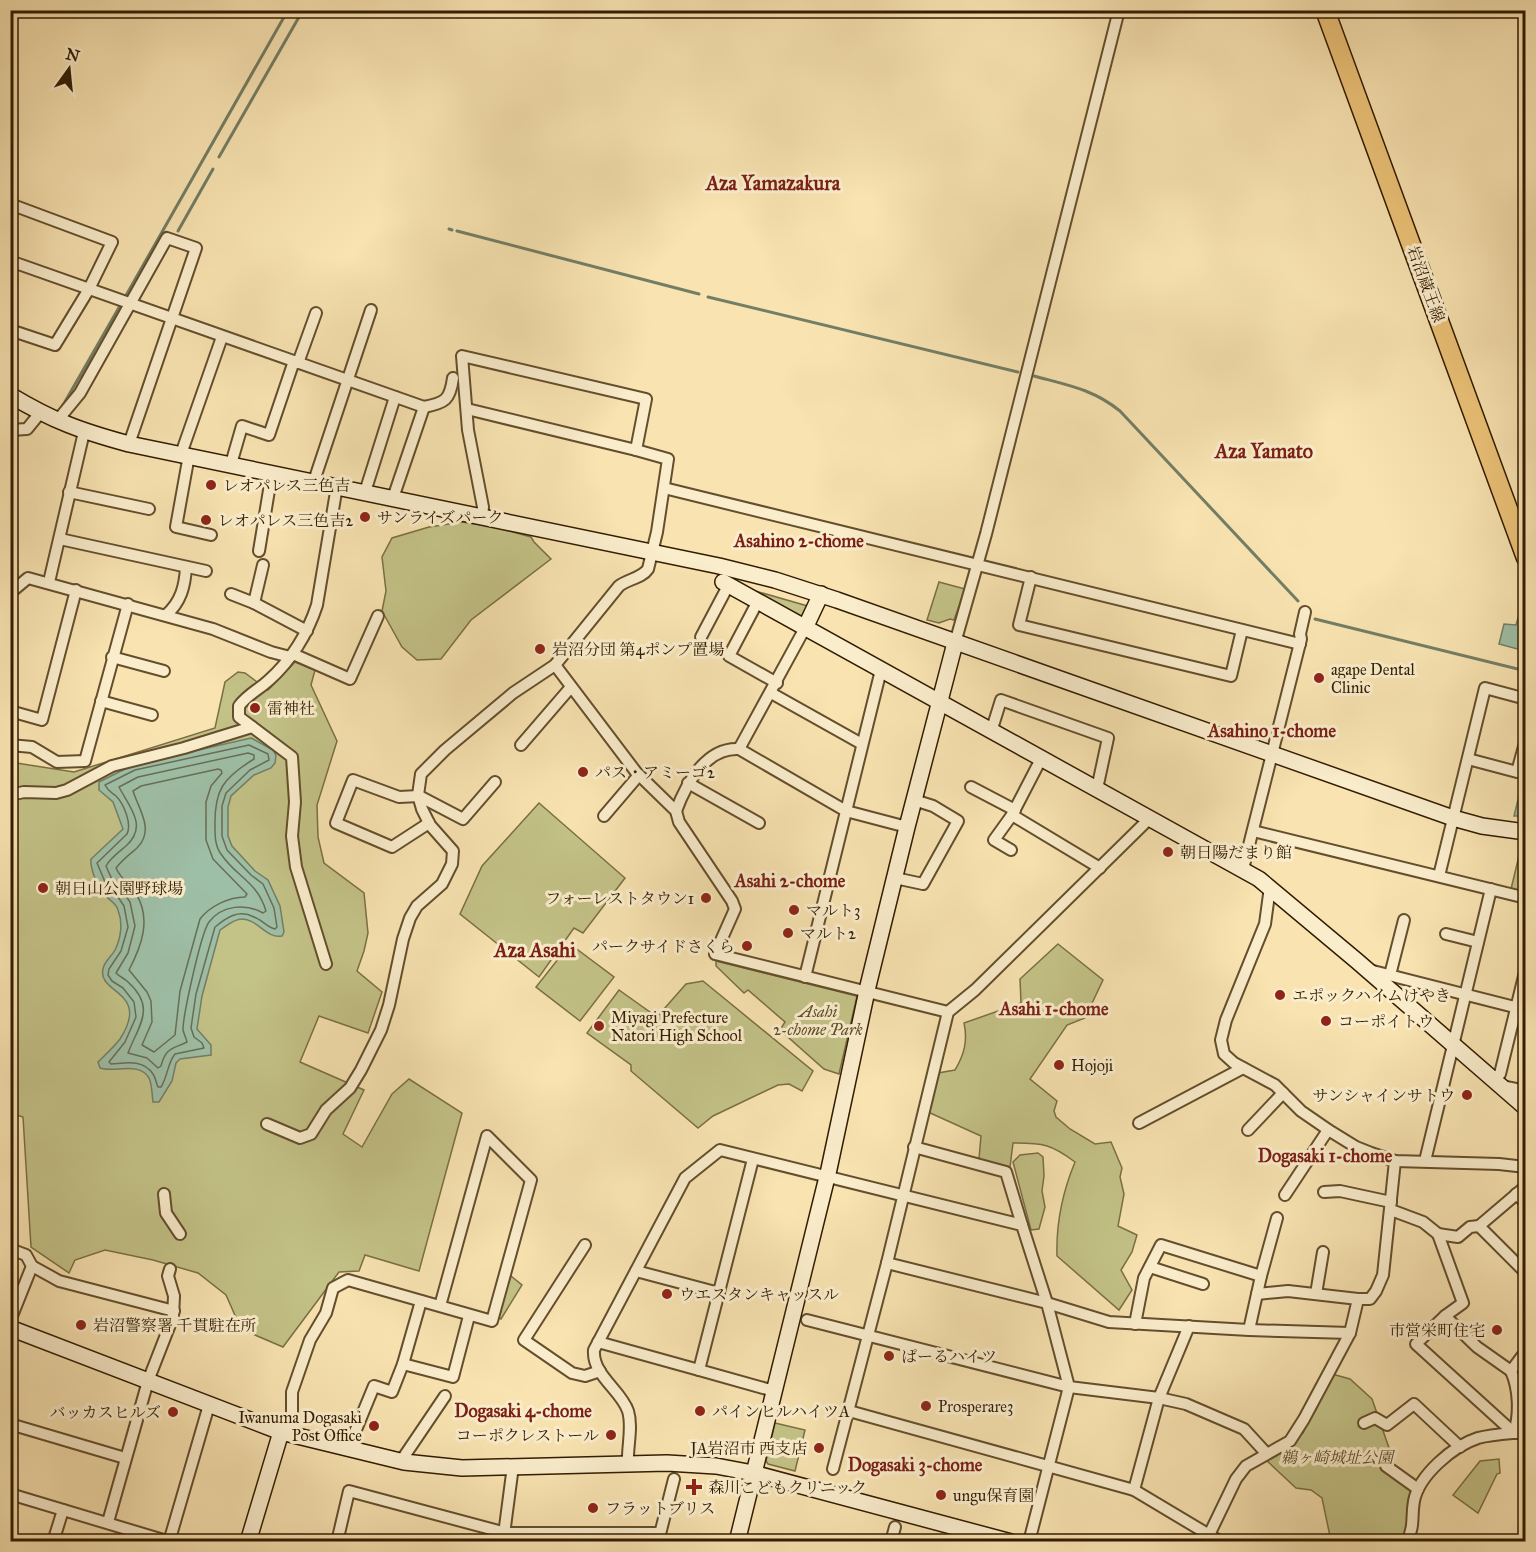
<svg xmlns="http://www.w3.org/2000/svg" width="1536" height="1552" viewBox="0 0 1536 1552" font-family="'IM FELL Great Primer','Noto Serif JP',serif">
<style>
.green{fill:#c3c287;stroke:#7a6f44;stroke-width:1.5}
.water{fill:#9ebfa7;stroke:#737e65;stroke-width:1.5}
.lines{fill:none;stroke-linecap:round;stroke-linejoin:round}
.shore{stroke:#686e54;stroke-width:1.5}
.stream{stroke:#737e65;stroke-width:3}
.street-casing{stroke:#644e2d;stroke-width:14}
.secondary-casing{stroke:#321c01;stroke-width:18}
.primary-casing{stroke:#321c01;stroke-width:21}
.street{stroke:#faedcc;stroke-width:10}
.secondary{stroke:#faedcc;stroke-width:15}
.primary{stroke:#ecc278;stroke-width:18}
.poi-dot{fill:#8f2418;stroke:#faedcc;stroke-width:2}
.labels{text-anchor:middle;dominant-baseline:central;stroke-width:6;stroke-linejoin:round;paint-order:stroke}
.street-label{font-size:16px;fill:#321c01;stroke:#faedcc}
.poi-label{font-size:16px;fill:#321c01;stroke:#faedcc;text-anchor:start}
.park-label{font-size:16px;font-style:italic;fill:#5e4e29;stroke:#faedcc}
.neighbourhood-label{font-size:18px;font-weight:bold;fill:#7a1f14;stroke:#faedcc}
.quarter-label{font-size:20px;font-weight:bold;fill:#7a1f14;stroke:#faedcc}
</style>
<rect width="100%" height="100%" fill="#f8e3b1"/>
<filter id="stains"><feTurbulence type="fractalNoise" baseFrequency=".00333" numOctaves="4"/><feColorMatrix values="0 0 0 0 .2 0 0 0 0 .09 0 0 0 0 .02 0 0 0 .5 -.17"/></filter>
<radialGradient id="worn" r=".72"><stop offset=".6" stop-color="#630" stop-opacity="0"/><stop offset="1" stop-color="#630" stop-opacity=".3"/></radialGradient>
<g class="green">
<path d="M462 522 495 527 531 537 534 542 551 559 471 620 441 659 417 660 402 647 382 611 386 591 382 557 392 538 429 527Z"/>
<path d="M939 582 965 589 954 620 950 619 939 623 927 620Z"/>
<path d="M745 588 811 607 804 616 799 617Z"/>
<path d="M295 662 315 670 311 685 337 741 317 805 318 837 324 863 364 893 368 933 364 951 357 971 382 992 368 1033 319 1016 300 1062 364 1090 343 1134 362 1147 392 1094 409 1079 462 1113 419 1271 365 1255 359 1271 339 1272 283 1347 241 1329 226 1295 198 1273 153 1260 105 1250 75 1260 69 1273 31 1247 23 1117 10 1113V762L74 772 215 728 225 682 238 672 245 673 268 690Z"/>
<path d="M539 803 625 878 583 933 574 928 539 977 460 914 482 866Z"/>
<path d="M1522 843H1525V890L1522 889 1521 892 1511 889Z"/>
<path d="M570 944 614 977 580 1021 536 987Z"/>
<path d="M1058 944 1103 980 1085 1018 1067 1025 1030 1079 1057 1101 1054 1111 1056 1117 1070 1129 1095 1144 1111 1142 1122 1168 1120 1177 1124 1194 1118 1226 1137 1235 1132 1252 1121 1270 1132 1290 1119 1310 1057 1256C1056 1224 1063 1191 1075 1162 1051 1144 1043 1143 1013 1143L1010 1167 979 1159 981 1136 928 1112 938 1073 955 1070C964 1055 968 1041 964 1023L1021 1003 1020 979Z"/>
<path d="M716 961 857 996 839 1074 824 1069 780 1030 785 1022 748 990 744 993 716 966Z"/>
<path d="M703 981 813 1071 802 1091 789 1084 778 1085 713 1116 698 1128 631 1071V1065L587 1033 619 990 657 1017 686 984Z"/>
<path d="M1038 1153 1043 1157 1044 1176 1042 1191 1045 1207 1039 1229 1031 1230 1013 1162 1020 1155Z"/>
<path d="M511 1276 522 1285 501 1319 497 1317Z"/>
<path d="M1332 1374 1350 1379 1372 1399 1389 1448 1378 1464 1413 1489 1408 1527 1402 1541H1331L1322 1498 1311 1490 1296 1488 1265 1459 1303 1433 1323 1387Z"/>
<path d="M775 1423 805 1430 795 1471 768 1464 766 1461Z"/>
<path d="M1499 1459 1500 1473 1497 1474 1478 1513 1453 1495 1480 1461Z"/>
</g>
<g class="water">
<path d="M1518 618 1521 619 1520 626 1525 627V651L1499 644 1504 624 1516 625Z"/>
<path d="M251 738 273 750 276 755 275 763 271 768 254 775 231 796 228 807V836L232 846 255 871 268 880 280 906 284 932 282 936C266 939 258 919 242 919 234 919 226 926 220 930L202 996 197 1029 211 1045V1055L180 1059 176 1063 172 1081 159 1102H153C152 1095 152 1084 149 1078 139 1061 115 1073 100 1068L98 1062C105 1055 114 1047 120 1039 151 991 97 994 103 969 104 962 111 957 115 950 121 938 123 923 118 910 116 902 108 900 103 893 97 886 90 868 91 859L123 829 113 802 99 790V782L133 765Z"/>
<path d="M1525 771V816H1514Z"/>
</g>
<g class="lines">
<g class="shore">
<path d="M249 745 268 754 269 760 250 770 226 793 222 806V836L227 850 251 875 263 884 274 908 277 927 275 929C267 927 262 920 254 917 239 909 227 917 215 927L196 994 191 1028 194 1037 202 1043 204 1048 175 1054C167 1064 168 1076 161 1087H158C156 1083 156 1078 153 1074 143 1059 127 1063 111 1064L109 1062 125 1042 136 1017 134 1002 123 988 112 981 108 975 109 969 121 951 128 927 124 906 118 897 108 889 97 863 127 834C132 824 124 804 116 796 111 792 108 791 105 785L135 770Z"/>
<path d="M248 753 254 755V759C223 778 214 790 215 827 215 836 215 846 221 854 236 877 257 881 266 911L263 913C246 903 222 905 209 922 201 933 183 1015 183 1030 184 1034 186 1038 187 1042 173 1049 166 1047 161 1066L158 1068 147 1058 128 1053C138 1026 157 1008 128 982 124 978 120 977 116 973L128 953 135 926 130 902 123 892 114 884 106 866C110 858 119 852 126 846 148 826 130 808 119 787L138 777Z"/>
<path d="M218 769 221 770 222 773 211 786 206 802V840L213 859 247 894 245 897C229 897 210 906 200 919L180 991 175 1035 154 1052 142 1045 152 1022 151 1001 147 992 129 970C141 947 152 919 136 894 129 884 121 879 116 868 122 860 130 854 137 848 155 830 139 810 133 791L141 786Z"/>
</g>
<g class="stream">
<path d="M219 157 299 17"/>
<path d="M449 229 452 230"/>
<path d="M178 231 213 169"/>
<path d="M457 231 699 294"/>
<path d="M708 297 1018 372"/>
<path d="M124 299 288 10"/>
<path d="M81 376H83L92 360"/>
<path d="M1034 376C1067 385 1093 389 1120 411L1298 601"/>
<path d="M62 407 121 304"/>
<path d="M10 418 15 419"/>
<path d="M1315 619 1526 671"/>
</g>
<defs>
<g id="street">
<path d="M10 204 112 242 89 289 55 345 10 330"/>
<path d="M10 261 424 407 393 498"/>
<path d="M298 363 316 313"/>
<path d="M424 407C445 403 450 400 453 378"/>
<path d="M467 409 636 450"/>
<path d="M57 421 80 393 167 238 196 248 129 444"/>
<path d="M10 430 27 429 40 413"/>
<path d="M181 454 222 337"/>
<path d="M189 455 176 527 211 535"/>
<path d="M231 464 242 426 269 435 294 361"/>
<path d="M314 481 371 310"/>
<path d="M664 488 1300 644"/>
<path d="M69 492 149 509"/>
<path d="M365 492 395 397"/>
<path d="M60 539 206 571"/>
<path d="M259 551 272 472"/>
<path d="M1031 577 1019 625 1231 676 1242 630"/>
<path d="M49 582 84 432"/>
<path d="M10 593 28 578 213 629 271 652 290 657"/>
<path d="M231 594 254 603 307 631"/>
<path d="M758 601 729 656 777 683"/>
<path d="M254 603 263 565"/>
<path d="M166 615C181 602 185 586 186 567"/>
<path d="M701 637 729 584"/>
<path d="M955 643 986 534 1119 10"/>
<path d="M293 654 350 679 378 616"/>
<path d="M112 657 164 671"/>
<path d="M555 665 636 772 676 811 679 822 732 901 735 909 715 954 948 1012"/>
<path d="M771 693 862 744"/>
<path d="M101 701 152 715"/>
<path d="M10 711 42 720 76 590"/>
<path d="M991 732 1001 700 1108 738 1097 789"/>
<path d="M10 745 32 747 57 762 85 761 128 604"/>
<path d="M521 745 571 687"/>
<path d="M739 749 805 628"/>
<path d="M1041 759 1012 815 1100 868"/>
<path d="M1468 759 1517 772 1526 739"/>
<path d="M688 783 759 823"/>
<path d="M971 787 1015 810"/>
<path d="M10 795 24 792 56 793 67 790 112 766 184 748 252 727"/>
<path d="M676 811C686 784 706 747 739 749L846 811 907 827"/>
<path d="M604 816 639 775"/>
<path d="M429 823 392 847 336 823 353 780 399 797 419 796 463 819 495 782"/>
<path d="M1253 831 1526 898"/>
<path d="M1011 850 994 840 1012 815"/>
<path d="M1243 869 1301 639 1300 634 1305 612"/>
<path d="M1439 876 1485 688 1526 699"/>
<path d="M895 878 923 884 958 821 933 806 914 800"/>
<path d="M1270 887 1265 924 1226 1020 1221 1040 1224 1054 1234 1063 1275 1085 1301 1111 1330 1131 1356 1147 1371 1153 1395 1161 1499 1164 1526 1167"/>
<path d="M1446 934 1478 942"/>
<path d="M326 964 296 867 292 836 295 802 292 757 239 717V706C247 695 258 690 268 681 291 661 308 633 317 605L337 486"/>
<path d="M1369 970 1526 1010"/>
<path d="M1390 975 1404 920"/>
<path d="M805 977 881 670"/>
<path d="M1491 1079 1500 1074 1526 968"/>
<path d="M1502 1086 1526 1091"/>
<path d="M1139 1123 1243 1068"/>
<path d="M267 1124 300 1138 311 1134 326 1110 350 1088 361 1070 381 1030 389 1005 403 939 410 918 417 906 442 884 452 864 453 851 430 825 422 809 418 795 421 774 445 750 513 693 555 665 619 586C628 579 642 578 648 569L657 532 668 459 636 450 646 399 462 356 468 430 483 507 482 516"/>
<path d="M1248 1130 1283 1093"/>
<path d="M914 1147 1006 1172 1022 1225"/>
<path d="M1425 1161 1491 889"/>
<path d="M1526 1186 1479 1226 1526 1273"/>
<path d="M1324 1192 1340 1191 1391 1202"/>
<path d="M164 1194 166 1213 180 1234"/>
<path d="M1516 1194 1526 1203"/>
<path d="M1285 1195 1328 1130"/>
<path d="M1391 1210 1423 1222 1438 1234 1463 1303 1445 1316"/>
<path d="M1438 1234 1458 1237 1470 1227 1479 1226"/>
<path d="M585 1245 524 1340 572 1373 585 1376 600 1371"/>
<path d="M10 1249 26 1255 32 1266 59 1281 174 1311"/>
<path d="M887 1263 1047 1303 1109 1322 1249 1330 1350 1333"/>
<path d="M1150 1267 1203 1284"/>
<path d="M636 1271 719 1293"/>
<path d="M1261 1276 1277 1218"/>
<path d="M1257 1294 1288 1291 1358 1299"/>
<path d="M1316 1294 1323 1252"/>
<path d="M807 1320 1069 1387 1159 1398 1186 1404 1244 1429 1266 1453"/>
<path d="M10 1321 32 1266"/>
<path d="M1135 1324 1144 1278 1161 1245 1261 1276 1249 1330"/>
<path d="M598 1342 699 1370 753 1159"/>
<path d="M403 1364 453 1377 469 1316"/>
<path d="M699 1370 774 1391"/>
<path d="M1511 1371 1477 1347 1445 1316 1416 1344 1514 1433H1526"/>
<path d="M849 1411 1134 1490 1221 1542"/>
<path d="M1364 1423 1375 1418 1387 1425 1414 1404 1460 1447"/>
<path d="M10 1424 125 1458"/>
<path d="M292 1435V1392L310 1340 326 1313 333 1288 348 1280 492 1321 531 1180 487 1136 440 1306"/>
<path d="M348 1449 374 1386 392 1392 403 1364 421 1301"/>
<path d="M401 1461 445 1396"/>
<path d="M628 1463C627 1447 633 1427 628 1411 621 1390 592 1375 594 1350L685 1178 720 1150 1022 1225 1047 1303 1069 1387 1029 1542"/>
<path d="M1386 1466 1418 1489"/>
<path d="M833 1469 887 1263 948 1012 975 990 1150 818"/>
<path d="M1134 1490 1159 1398 1189 1326"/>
<path d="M10 1494 170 1542"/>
<path d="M108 1522 148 1381 173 1317 174 1296 168 1276 170 1269"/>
<path d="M1209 1535 1236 1479 1246 1466 1290 1441 1304 1419 1350 1333 1358 1299H1370L1376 1291 1383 1275 1395 1161"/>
<path d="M53 1542 63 1510"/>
<path d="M169 1542 209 1405"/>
<path d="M337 1542 349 1491 506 1533H660"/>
<path d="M503 1542 513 1466"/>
<path d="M658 1542 674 1479"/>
<path d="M891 1542 895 1527"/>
<path d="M1407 1542C1415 1524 1411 1518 1414 1501 1419 1475 1453 1446 1478 1438 1489 1435 1502 1434 1514 1433 1520 1414 1519 1389 1511 1371L1526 1351"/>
</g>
<g id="secondary">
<path d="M10 395C53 421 81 431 129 444L719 566 775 580 837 600 1453 818 1482 826 1526 832"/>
<path d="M723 582 1259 879 1357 961 1526 1108"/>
<path d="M805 628 821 594"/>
<path d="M10 1328 281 1432 404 1462 462 1468 667 1463 716 1466 753 1473 1011 1542"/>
<path d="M248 1542 281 1432"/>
<path d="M737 1542 829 1169 868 986 907 827 955 643"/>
</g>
<path id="primary" d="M1325 10 1526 558"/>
</defs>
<use href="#street" class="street-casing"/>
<use href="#secondary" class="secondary-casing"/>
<use href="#primary" class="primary-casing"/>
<use href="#street" class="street"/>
<use href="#secondary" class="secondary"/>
<use href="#primary" class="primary"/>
</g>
<g class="poi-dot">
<circle cx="211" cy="485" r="6"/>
<circle cx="365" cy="517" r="6"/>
<circle cx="206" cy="520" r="6"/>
<circle cx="540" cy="649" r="6"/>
<circle cx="1319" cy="678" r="6"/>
<circle cx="255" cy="708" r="6"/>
<circle cx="583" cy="772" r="6"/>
<circle cx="1168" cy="852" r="6"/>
<circle cx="43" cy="888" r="6"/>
<circle cx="706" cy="898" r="6"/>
<circle cx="794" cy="910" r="6"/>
<circle cx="788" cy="933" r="6"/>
<circle cx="747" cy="946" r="6"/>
<circle cx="1280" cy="995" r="6"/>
<circle cx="1326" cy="1021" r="6"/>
<circle cx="599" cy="1026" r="6"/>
<circle cx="1059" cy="1065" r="6"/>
<circle cx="1467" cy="1095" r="6"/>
<circle cx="667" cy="1294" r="6"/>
<circle cx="81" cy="1325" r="6"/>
<circle cx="1497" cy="1330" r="6"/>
<circle cx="889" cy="1356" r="6"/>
<circle cx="926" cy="1406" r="6"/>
<circle cx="700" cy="1411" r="6"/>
<circle cx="173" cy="1412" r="6"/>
<circle cx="374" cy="1426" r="6"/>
<circle cx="611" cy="1435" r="6"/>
<circle cx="819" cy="1448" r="6"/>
<path d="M691 1478h6v6h6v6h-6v6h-6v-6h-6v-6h6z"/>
<circle cx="941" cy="1495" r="6"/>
<circle cx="593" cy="1508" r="6"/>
</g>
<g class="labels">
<g class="street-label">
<text transform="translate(1426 284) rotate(70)">岩沼蔵王線</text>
</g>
<g class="poi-label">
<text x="223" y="485">レオパレス三色吉</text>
<text x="377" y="517">サンライズパーク</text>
<text x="218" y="520">レオパレス三色吉2</text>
<text x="552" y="649">岩沼分団 第4ポンプ置場</text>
<text x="1331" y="669">agape Dental<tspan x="1331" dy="18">Clinic</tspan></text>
<text x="267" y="708">雷神社</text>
<text x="595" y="772">パス・アミーゴ2</text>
<text x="1180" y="852">朝日陽だまり館</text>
<text x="55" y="888">朝日山公園野球場</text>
<text x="694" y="898" text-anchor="end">フォーレストタウン1</text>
<text x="806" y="910">マルト3</text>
<text x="800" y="933">マルト2</text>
<text x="735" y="946" text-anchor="end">パークサイドさくら</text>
<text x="1292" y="995">エポックハイムけやき</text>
<text x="611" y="1017">Miyagi Prefecture<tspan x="611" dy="18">Natori High School</tspan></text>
<text x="1338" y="1021">コーポイトウ</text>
<text x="1071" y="1065">Hojoji</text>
<text x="1455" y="1095" text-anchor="end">サンシャインサトウ</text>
<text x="679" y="1294">ウエスタンキャッスル</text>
<text x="93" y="1325">岩沼警察署 千貫駐在所</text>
<text x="1485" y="1330" text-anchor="end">市営栄町住宅</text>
<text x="901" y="1356">ぱーるハイツ</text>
<text x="938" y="1406">Prosperare3</text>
<text x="712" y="1411">パインヒルハイツA</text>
<text x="161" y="1412" text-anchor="end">バッカスヒルズ</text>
<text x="362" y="1417" text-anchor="end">Iwanuma Dogasaki<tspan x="362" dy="18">Post Office</tspan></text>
<text x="599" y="1435" text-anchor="end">コーポクレストール</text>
<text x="807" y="1448" text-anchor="end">JA岩沼市 西支店</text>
<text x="708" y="1487">森川こどもクリニック</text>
<text x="953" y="1495">ungu保育園</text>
<text x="605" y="1508">フラットブリス</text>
</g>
<g class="park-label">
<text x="818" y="1011">Asahi<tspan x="818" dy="18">2-chome Park</tspan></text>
<text x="1337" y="1457">鵜ヶ崎城址公園</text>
</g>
<g class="neighbourhood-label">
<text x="799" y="541">Asahino 2-chome</text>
<text x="1272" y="731">Asahino 1-chome</text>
<text x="790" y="881">Asahi 2-chome</text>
<text x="1054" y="1009">Asahi 1-chome</text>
<text x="1325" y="1156">Dogasaki 1-chome</text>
<text x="523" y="1411">Dogasaki 4-chome</text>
<text x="915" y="1465">Dogasaki 3-chome</text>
</g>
<g class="quarter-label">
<text x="773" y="183">Aza Yamazakura</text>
<text x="1264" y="451">Aza Yamato</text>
<text x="535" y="950">Aza Asahi</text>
</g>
</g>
<rect width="1536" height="1552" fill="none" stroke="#f8e3b1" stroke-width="36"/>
<rect x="12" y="12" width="1512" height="1528" fill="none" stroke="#321c01" stroke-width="3"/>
<rect x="18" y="18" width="1500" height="1516" fill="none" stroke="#321c01" stroke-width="1.5"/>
<g transform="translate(69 69) rotate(15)" stroke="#faedcc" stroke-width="4.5" paint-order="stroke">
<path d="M0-4.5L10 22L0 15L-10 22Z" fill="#321c01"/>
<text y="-9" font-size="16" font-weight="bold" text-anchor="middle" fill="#321c01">N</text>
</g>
<rect width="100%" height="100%" filter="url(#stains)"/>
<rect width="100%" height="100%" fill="url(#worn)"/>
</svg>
